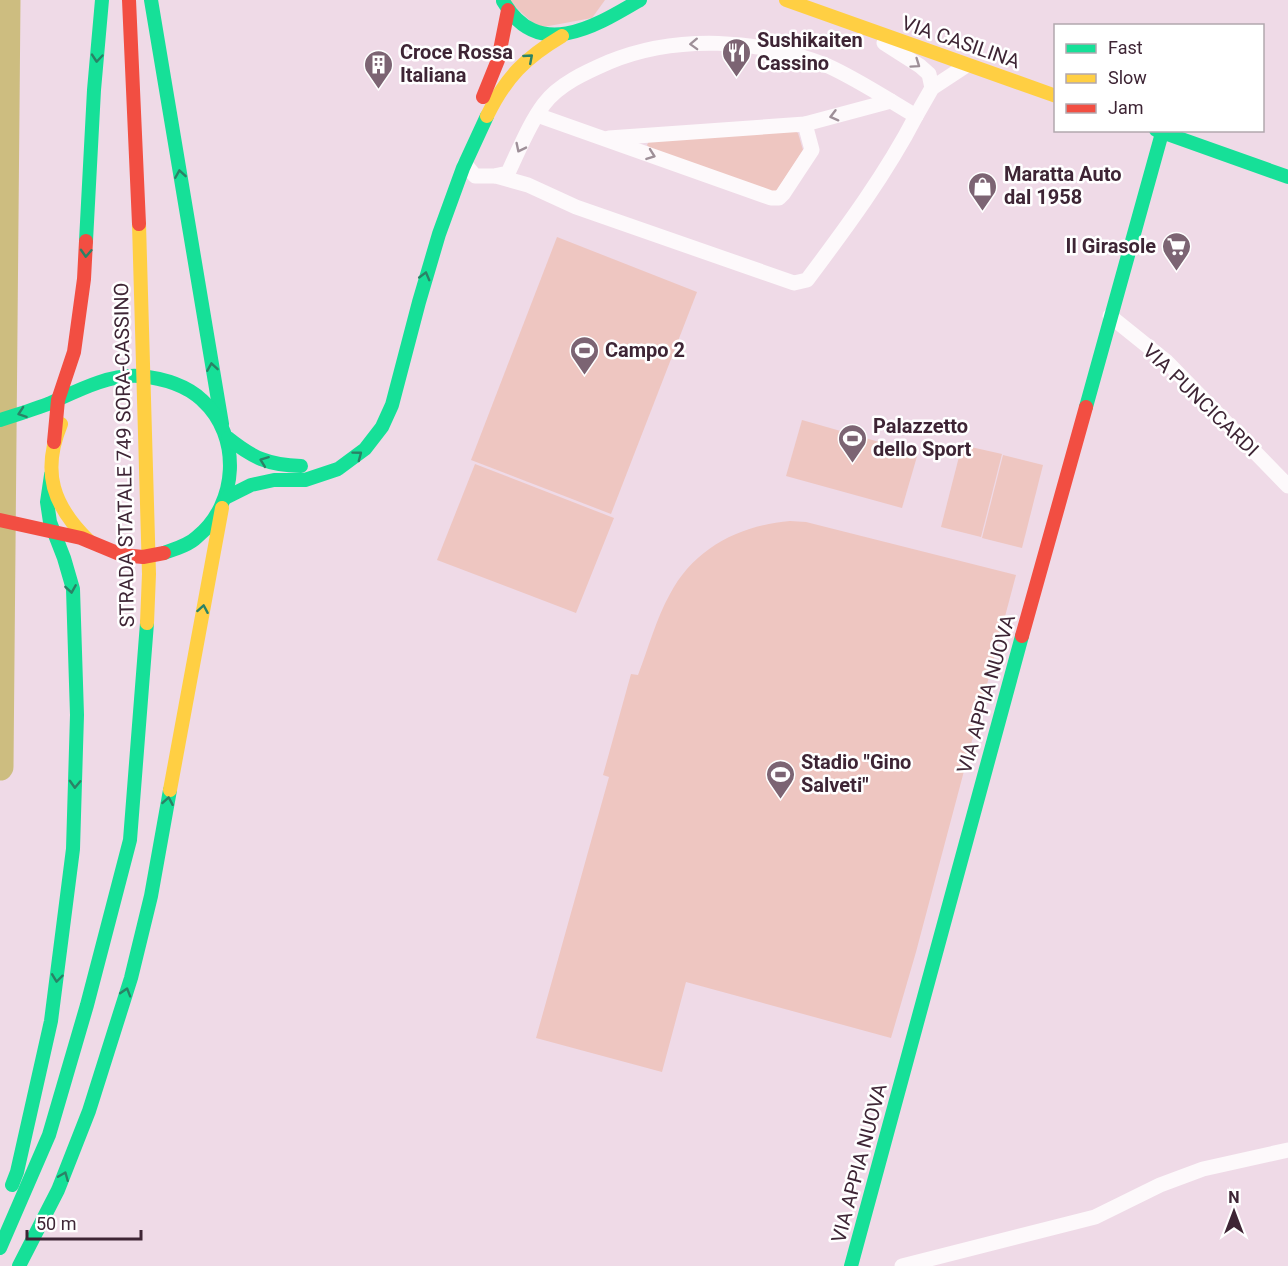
<svg xmlns="http://www.w3.org/2000/svg" width="1288" height="1266" viewBox="0 0 1288 1266" font-family="Roboto,sans-serif">
<style>
.green{fill:#eec6c1}
.lines{fill:none;stroke-linecap:round;stroke-linejoin:round}
.river{stroke:#cdbd80;stroke-width:27}
.street{stroke:#fdf9fb;stroke-width:15}
.fast{stroke:#16e098;stroke-width:14}
.slow{stroke:#ffcf43;stroke-width:14}
.jam{stroke:#f24e42;stroke-width:14}
.oneway{stroke:#9e8f98}
.oneway2{stroke:#2a8266}
.labels{text-anchor:middle;dominant-baseline:central;stroke-width:5;stroke-linejoin:round;paint-order:stroke}
.poi-label{font-size:20px;font-weight:bold;fill:#3e2535;stroke:#fff;text-anchor:start}
.street-label{font-size:20px;fill:#3e2535;stroke:#fff}
</style>
<rect width="100%" height="100%" fill="#efdae7"/>
<g class="green">
<path d="M508 0H605L592 18 538 28Z"/>
<path d="M791 129 798 133 803 150 777 190 772 193 652 152 647 145 650 139Z"/>
<path d="M557 237 697 292 611 514 471 460Z"/>
<path d="M802 420 918 453 902 508 786 476Z"/>
<path d="M962 445 1002 454 981 537 941 527Z"/>
<path d="M1003 455 1043 465 1022 548 982 538Z"/>
<path d="M475 464 614 518 576 613 437 560Z"/>
<path d="M790 521 806 522 1016 575 916 952 891 1038 686 982 662 1072 536 1038 609 777 603 775 631 674 638 675C648 649 656 619 670 594 694 548 740 525 790 521Z"/>
</g>
<g class="lines">
<path class="river" d="M0 767 7 0"/>
<g class="street">
<path d="M884 43 920 66 929 74 932 88"/>
<path d="M537 115 771 198H779L783 194 812 150 805 124"/>
<path d="M609 138 805 124 891 101"/>
<path d="M465 164 475 176H494L508 173C519 150 529 124 544 104 559 84 586 72 609 62 677 34 760 39 828 66 855 78 889 100 916 116L932 88 967 65"/>
<path d="M496 176 528 185 576 207 794 283 807 280C846 228 886 174 916 116"/>
<path d="M1110 316 1166 361 1288 486"/>
<path d="M902 1266 1095 1217 1160 1185 1203 1169 1288 1150"/>
</g>
<g class="fast">
<path d="M151 0 222 424"/>
<path d="M503 1C538 62 596 26 640 0"/>
<path d="M1156 130 1288 177"/>
<path d="M86 241 94 90 102 0"/>
<path d="M1086 407 1162 133"/>
<path d="M0 420C16 415 32 410 48 404 75 392 108 374 139 376 161 378 185 384 202 400 242 436 238 504 197 537 189 545 175 549 164 553"/>
<path d="M228 438C253 458 268 465 301 466"/>
<path d="M227 497 251 485 274 480H305L338 469 365 449 382 427 392 405 419 302 439 234 463 168 487 116"/>
<path d="M12 1185 17 1172 51 1021 73 849 77 715 73 589 64 558 50 522 47 502 51 475"/>
<path d="M0 1248 49 1135 87 1005 130 840 147 623"/>
<path d="M19 1266 58 1190 89 1111 131 978 151 896 170 790"/>
<path d="M851 1266 1022 636"/>
</g>
<g class="slow">
<path d="M786 0 1056 96"/>
<path d="M487 116C506 77 525 58 562 36"/>
<path d="M139 224 149 574 147 623"/>
<path d="M61 424C41 472 53 506 89 541"/>
<path d="M170 790 222 508"/>
</g>
<g class="jam">
<path d="M129 0 139 224"/>
<path d="M483 97 498 60 508 10"/>
<path d="M54 442 58 400 74 352 84 279 86 241"/>
<path d="M0 520 81 538 122 555 143 557 164 553"/>
<path d="M1022 636 1086 407"/>
</g>
</g>
<defs><path id="oneway-chevron" d="M-2-3.5L2.5 0L-2 3.5" fill="none" stroke-width="1.6" stroke-linecap="round" stroke-linejoin="round" transform="scale(1.5)"/></defs>
<g class="oneway">
<use href="#oneway-chevron" transform="translate(694 44) rotate(178)"/>
<use href="#oneway-chevron" transform="translate(916 64) rotate(35)"/>
<use href="#oneway-chevron" transform="translate(834 116) rotate(165)"/>
<use href="#oneway-chevron" transform="translate(520 148) rotate(116)"/>
<use href="#oneway-chevron" transform="translate(651 155) rotate(20)"/>
</g>
<g class="oneway2">
<use href="#oneway-chevron" transform="translate(97 58) rotate(95)"/>
<use href="#oneway-chevron" transform="translate(529 58) rotate(-41)"/>
<use href="#oneway-chevron" transform="translate(180 174) rotate(-99)"/>
<use href="#oneway-chevron" transform="translate(86 253) rotate(93)"/>
<use href="#oneway-chevron" transform="translate(425 276) rotate(-75)"/>
<use href="#oneway-chevron" transform="translate(212 367) rotate(-99)"/>
<use href="#oneway-chevron" transform="translate(22 413) rotate(161)"/>
<use href="#oneway-chevron" transform="translate(358 455) rotate(-37)"/>
<use href="#oneway-chevron" transform="translate(264 461) rotate(-159)"/>
<use href="#oneway-chevron" transform="translate(71 589) rotate(81)"/>
<use href="#oneway-chevron" transform="translate(203 609) rotate(-80)"/>
<use href="#oneway-chevron" transform="translate(75 784) rotate(92)"/>
<use href="#oneway-chevron" transform="translate(168 801) rotate(-80)"/>
<use href="#oneway-chevron" transform="translate(57 978) rotate(97)"/>
<use href="#oneway-chevron" transform="translate(126 992) rotate(-73)"/>
<use href="#oneway-chevron" transform="translate(64 1176) rotate(-68)"/>
</g>
<defs>
<symbol id="restaurant-pin" viewBox="-11 -11 22 30"><path d="M0 17L-7.5 6A9.5 9.5 0 1 1 7.5 6Z" fill="#7c6473" stroke="#fff"/><path d="M-5-6h1v4h1v-4h1v4h1v-4h1v5L-1.5 .5V6h-2V.5L-5-1ZM5-6V6H3V1.5H1.5Q1.5-4 5-6Z" fill="#fff"/></symbol>
<symbol id="building-pin" viewBox="-11 -11 22 30"><path d="M0 17L-7.5 6A9.5 9.5 0 1 1 7.5 6Z" fill="#7c6473" stroke="#fff"/><path d="M-4-6H4V6H1V3H-1V6H-4ZM-2.5-4.3h1.7v1.8h-1.7ZM.8-4.3h1.7v1.8H.8ZM-2.5-1h1.7V.8h-1.7ZM.8-1h1.7V.8H.8Z" fill="#fff"/></symbol>
<symbol id="shop-pin" viewBox="-11 -11 22 30"><path d="M0 17L-7.5 6A9.5 9.5 0 1 1 7.5 6Z" fill="#7c6473" stroke="#fff"/><path d="M-5-2.5h2.3a2.7 3.5 0 0 1 5.4 0H5L5.5 6h-11ZM-1.5-2.5h3a1.5 2.3 0 0 0-3 0Z" fill="#fff"/></symbol>
<symbol id="supermarket-pin" viewBox="-11 -11 22 30"><path d="M0 17L-7.5 6A9.5 9.5 0 1 1 7.5 6Z" fill="#7c6473" stroke="#fff"/><path d="M-6-5.5h2.5l.6 2H6L4.5 2H-2.5L-4.4-4H-6ZM-1.5 3.2a1.3 1.3 0 1 0 .1 0ZM3 3.2a1.3 1.3 0 1 0 .1 0Z" fill="#fff"/></symbol>
<symbol id="stadium-pin" viewBox="-11 -11 22 30"><path d="M0 17L-7.5 6A9.5 9.5 0 1 1 7.5 6Z" fill="#7c6473" stroke="#fff"/><path d="M0-5a6.5 5 0 1 0 0 10a6.5 5 0 1 0 0-10ZM-3.5-1.8h7v3.6h-7Z" fill="#fff"/></symbol>
</defs>
<g fill-rule="evenodd">
<use href="#restaurant-pin" x="720" y="36" width="33" height="45"/>
<use href="#building-pin" x="362" y="48" width="33" height="45"/>
<use href="#shop-pin" x="966" y="170" width="33" height="45"/>
<use href="#supermarket-pin" x="1160" y="230" width="33" height="45"/>
<use href="#stadium-pin" x="568" y="334" width="33" height="45"/>
<use href="#stadium-pin" x="836" y="422" width="33" height="45"/>
<use href="#stadium-pin" x="764" y="758" width="33" height="45"/>
</g>
<g class="labels">
<g class="poi-label">
<text x="757" y="40">Sushikaiten<tspan x="757" dy="23">Cassino</tspan></text>
<text x="400" y="52">Croce Rossa<tspan x="400" dy="23">Italiana</tspan></text>
<text x="1004" y="174">Maratta Auto<tspan x="1004" dy="23">dal 1958</tspan></text>
<text x="1156" y="246" text-anchor="end">Il Girasole</text>
<text x="605" y="350">Campo 2</text>
<text x="873" y="426">Palazzetto<tspan x="873" dy="23">dello Sport</tspan></text>
<text x="801" y="762">Stadio "Gino<tspan x="801" dy="23">Salveti"</tspan></text>
</g>
<g class="street-label">
<text transform="translate(961 42) rotate(19)">VIA CASILINA</text>
<text transform="translate(1201 400) rotate(44)">VIA PUNCICARDI</text>
<text transform="translate(124 455) rotate(-91)">STRADA STATALE 749 SORA-CASSINO</text>
<text transform="translate(986 694) rotate(-74)">VIA APPIA NUOVA</text>
<text transform="translate(859 1163) rotate(-75)">VIA APPIA NUOVA</text>
</g>
</g>
<rect x="1054" y="24" width="210" height="108" fill="#ffffff" stroke="#b2a8ae" stroke-width="1.5"/>
<rect x="1066" y="44" width="30" height="9" fill="#16e098" stroke="#b2a8ae" stroke-width="1.5"/>
<text x="1108" y="54" font-size="18" fill="#3e2535">Fast</text>
<rect x="1066" y="74" width="30" height="9" fill="#ffcf43" stroke="#b2a8ae" stroke-width="1.5"/>
<text x="1108" y="84" font-size="18" fill="#3e2535">Slow</text>
<rect x="1066" y="104" width="30" height="9" fill="#f24e42" stroke="#b2a8ae" stroke-width="1.5"/>
<text x="1108" y="114" font-size="18" fill="#3e2535">Jam</text>
<g transform="translate(1234 1212)" stroke="#ffffff" stroke-width="4.5" paint-order="stroke">
<path d="M0-4.5L10 22L0 15L-10 22Z" fill="#3e2535"/>
<text y="-9" font-size="16" font-weight="bold" text-anchor="middle" fill="#3e2535">N</text>
</g>
<path d="M27 1230v9h114v-9" fill="none" stroke="#3e2535" stroke-width="3"/>
<text x="36" y="1230" font-size="18" fill="#3e2535" stroke="#ffffff" stroke-width="4.5" paint-order="stroke">50 m</text>
</svg>
